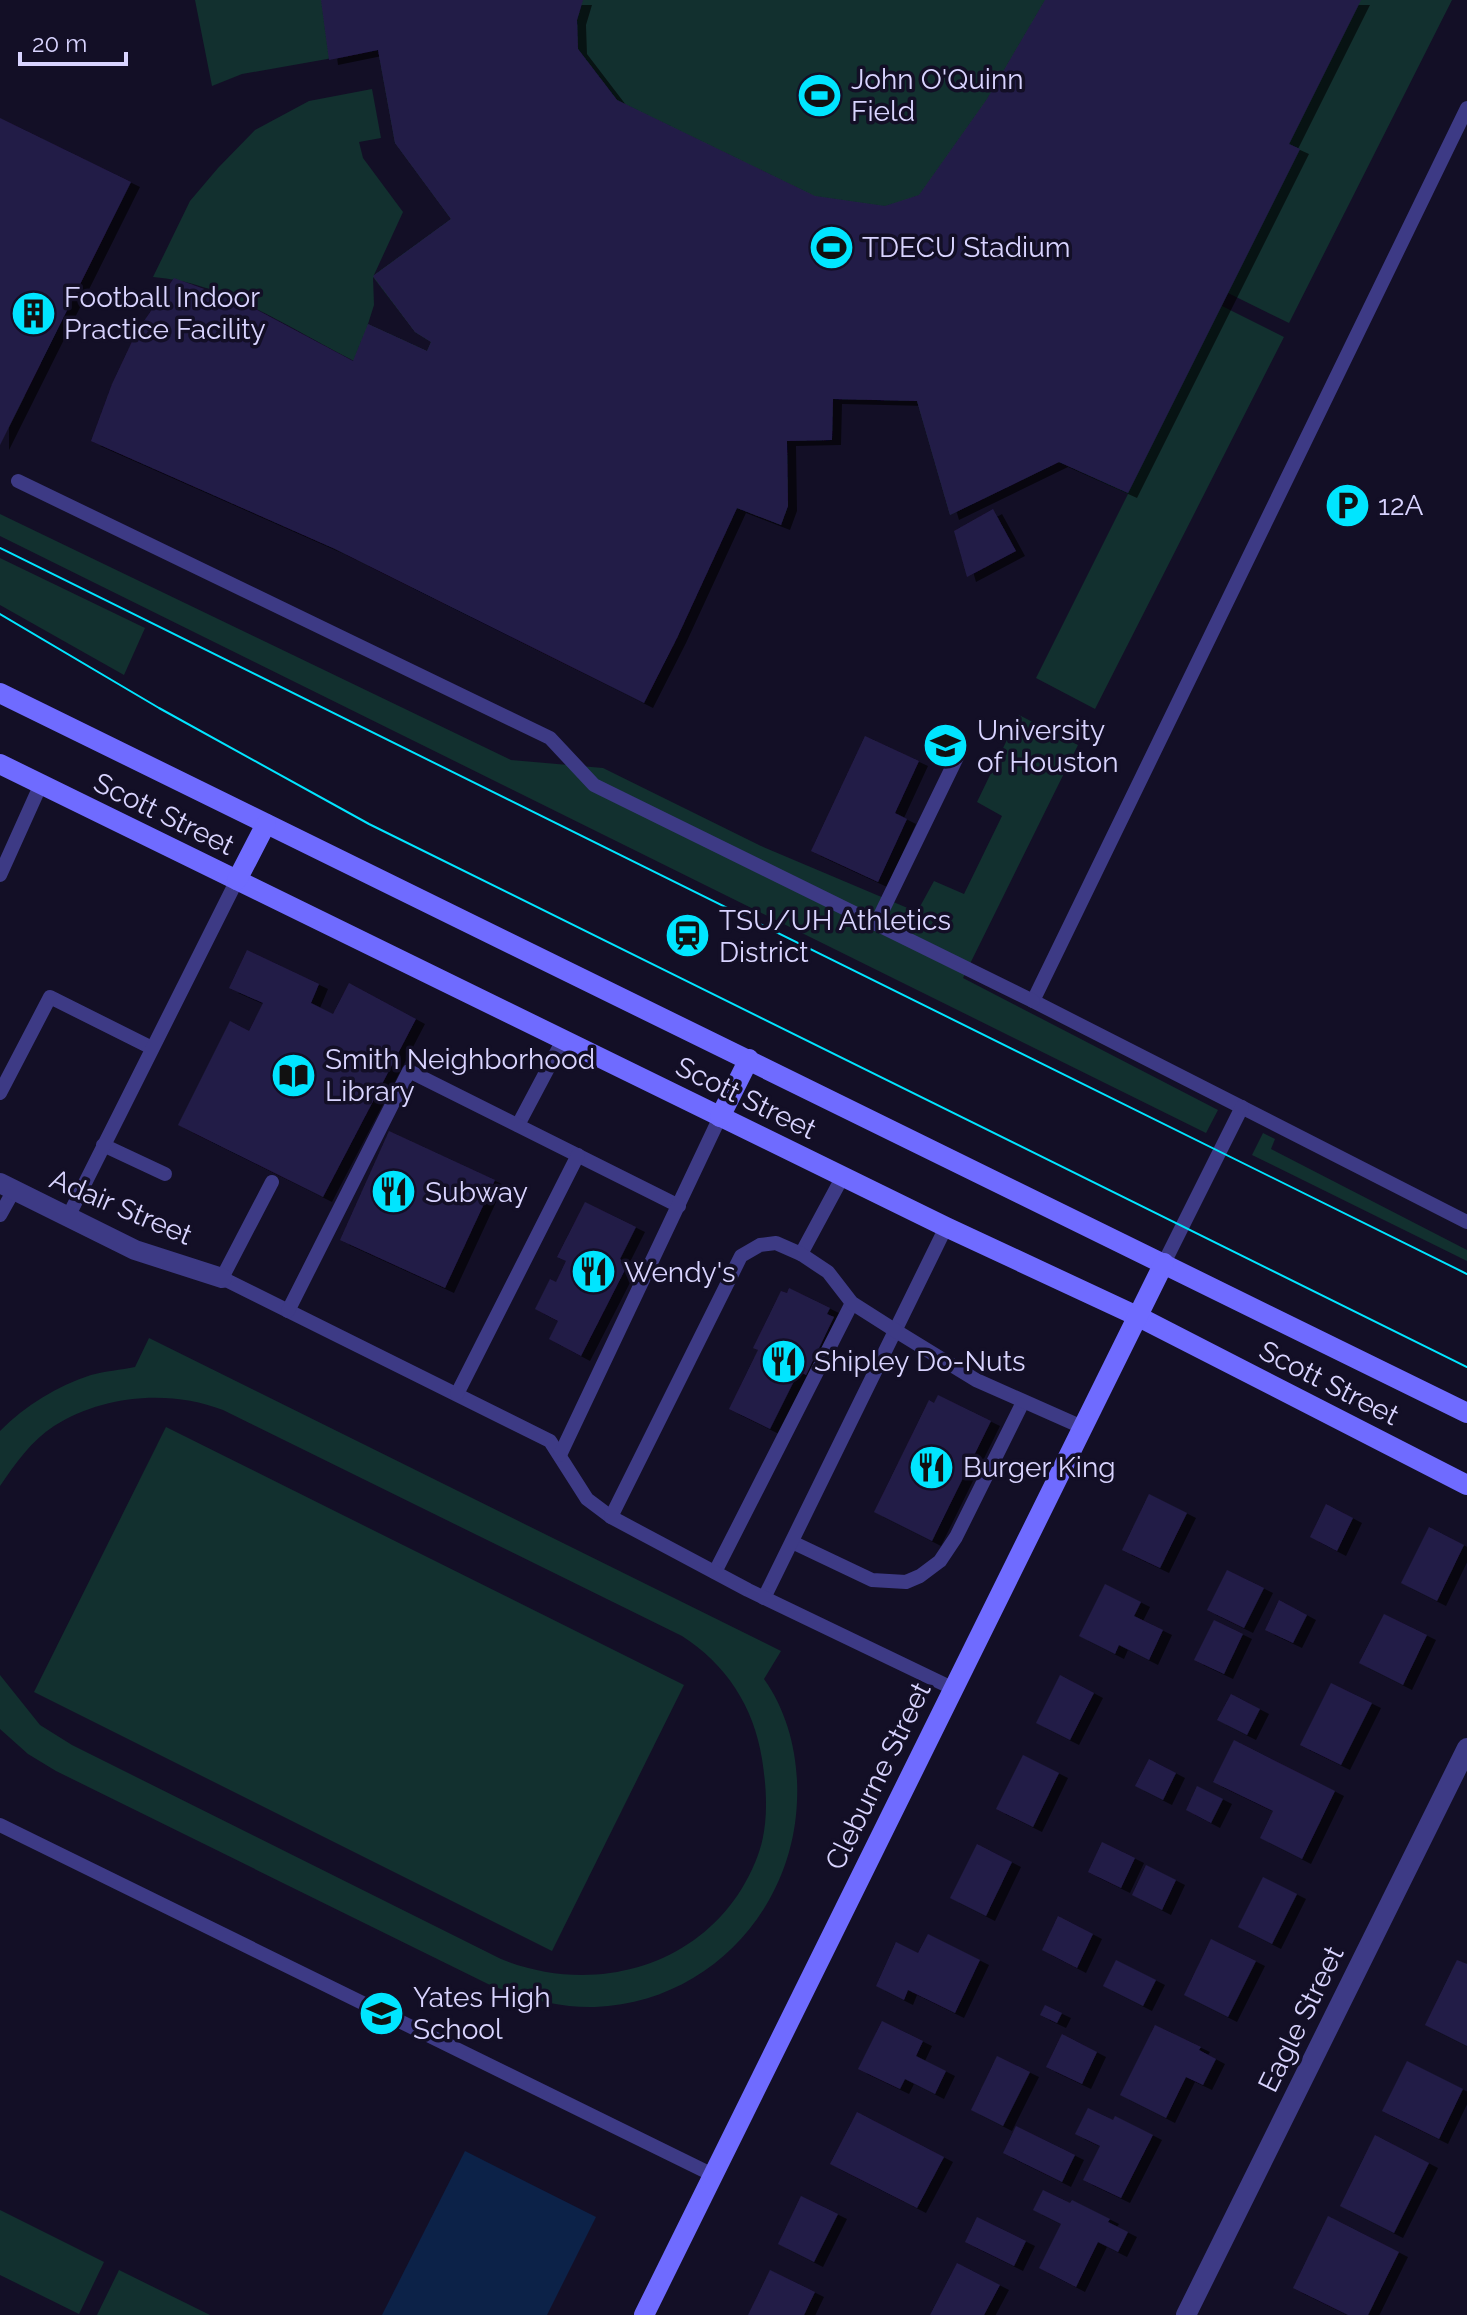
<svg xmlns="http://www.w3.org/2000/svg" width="1467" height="2315" viewBox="0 0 1467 2315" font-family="Raleway,sans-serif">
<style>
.green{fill:#12302f;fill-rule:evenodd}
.water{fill:#0c2248}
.building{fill:#241b47;filter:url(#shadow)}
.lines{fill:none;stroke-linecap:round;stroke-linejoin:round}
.service{stroke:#3d3a85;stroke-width:14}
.minor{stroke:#3d3a85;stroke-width:20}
.secondary{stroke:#6f6bff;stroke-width:20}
.tram{stroke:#00e5ff;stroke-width:2}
.labels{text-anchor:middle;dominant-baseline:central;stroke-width:7;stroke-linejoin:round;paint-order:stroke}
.poi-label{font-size:28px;fill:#d9d4ff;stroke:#130f26;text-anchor:start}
.street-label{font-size:28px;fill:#d9d4ff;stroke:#130f26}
</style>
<defs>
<filter id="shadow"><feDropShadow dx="9" dy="5" stdDeviation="0" flood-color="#0009"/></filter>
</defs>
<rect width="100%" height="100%" fill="#130f26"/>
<g class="green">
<path d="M195 0H1452L1289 323 1228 293 1222 306 1284 337 1095 709 1036 678 1128 494 1059 462 950 515 917 401 833 399 832 440 787 441 788 506 781 525 737 508 721 539C598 480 475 423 354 361 292 330 224 282 153 277L190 201 218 168 255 130 309 101 372 89 381 138 359 142 363 158 403 212 374 275 451 219 395 143 378 50 242 74 212 86ZM373 277 415 332 431 342 427 351 368 324 374 305Z"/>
<path d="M0 514 511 760 603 768 761 846 917 912 934 881 964 894 1002 816 977 802 1019 715 1078 745 963 978 1218 1110 1206 1133 0 536Z"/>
<path d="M0 558 145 628 124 675 0 605Z"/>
<path d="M1263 1133 1275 1139 1271 1149 1467 1250V1261L1252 1155Z"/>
<path d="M149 1338 781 1651 764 1679C789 1714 799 1759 797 1801 793 1911 707 2003 595 2007 558 2008 521 1997 488 1984L56 1771 28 1754 0 1729V1675L40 1725 72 1745 501 1959C602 2000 719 1961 758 1855 769 1825 767 1790 762 1759 754 1707 726 1664 682 1636L223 1410C170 1389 102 1395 54 1426 32 1440 15 1464 0 1486V1431C26 1405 57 1386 91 1375 105 1371 121 1370 135 1367Z"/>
<path d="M166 1427 684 1685 552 1951 34 1692Z"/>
<path d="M0 2210 104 2262 79 2314 0 2275Z"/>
<path d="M119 2270 210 2315H97Z"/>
</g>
<path class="water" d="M465 2151 596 2217 547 2315H382Z"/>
<g class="building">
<path d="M321 0H583L577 20 578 49 617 100 815 196 885 206 919 195 987 99 1045 0H1361L1289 144 1300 149 1128 493 1059 462 950 515 917 401 833 399 832 440 787 441 788 506 781 525 737 508 677 638 644 703 335 549 91 441 112 384 137 331 174 278 248 305 353 361 368 324 427 351 431 342 415 332 373 276 451 219 395 143 378 50 329 60Z"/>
<path d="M0 118 131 182 0 445Z"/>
<path d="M993 509 1016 551 967 577 954 531Z"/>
<path d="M865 736 919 761 895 813 907 819 878 882 811 851Z"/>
<path d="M247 950 319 984 311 1003 333 1014 349 983 416 1019 323 1197 178 1125 230 1021 249 1031 263 1003 229 988Z"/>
<path d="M389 1131 495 1180 445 1288 340 1240Z"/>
<path d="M585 1202 636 1227 620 1259 628 1264 581 1356 549 1339 558 1321 535 1309 550 1279 556 1282 566 1261 557 1257Z"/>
<path d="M789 1288 830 1308 827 1314 834 1317 806 1375 799 1371 770 1429 729 1409 758 1350 753 1348 781 1291 787 1293Z"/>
<path d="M938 1395 991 1421 932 1541 874 1512 929 1400 934 1403Z"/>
<path d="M1149 1494 1187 1513 1160 1568 1122 1550Z"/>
<path d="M1326 1504 1353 1518 1337 1551 1310 1537Z"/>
<path d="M1429 1527 1464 1545 1437 1601 1401 1583Z"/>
<path d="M1227 1570 1264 1588 1244 1628 1207 1610Z"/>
<path d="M1105 1584 1141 1602 1134 1616 1163 1630 1149 1660 1119 1645 1115 1654 1079 1636Z"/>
<path d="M1279 1600 1307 1615 1293 1643 1265 1630Z"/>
<path d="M1384 1614 1427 1635 1403 1685 1359 1663Z"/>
<path d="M1214 1620 1243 1634 1224 1674 1194 1660Z"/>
<path d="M1060 1675 1094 1693 1070 1740 1036 1723Z"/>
<path d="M1331 1683 1372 1703 1341 1765 1300 1745Z"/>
<path d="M1231 1694 1260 1709 1247 1735 1217 1720Z"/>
<path d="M1234 1740 1335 1791 1302 1859 1260 1838 1273 1811 1213 1782Z"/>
<path d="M1023 1755 1059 1773 1033 1827 996 1809Z"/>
<path d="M1149 1759 1176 1773 1163 1800 1135 1786Z"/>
<path d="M1197 1786 1223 1799 1211 1823 1186 1810Z"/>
<path d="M1102 1842 1135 1858 1121 1888 1088 1872Z"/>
<path d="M977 1844 1012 1862 986 1916 950 1898Z"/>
<path d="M1146 1865 1176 1880 1162 1910 1132 1895Z"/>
<path d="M1263 1877 1297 1894 1272 1944 1238 1927Z"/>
<path d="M1058 1916 1093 1934 1077 1968 1042 1950Z"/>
<path d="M928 1934 980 1960 955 2013 908 1990 904 2000 876 1986 896 1942 918 1953Z"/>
<path d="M1211 1939 1256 1961 1228 2017 1184 1995Z"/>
<path d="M1116 1960 1156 1980 1143 2006 1103 1986Z"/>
<path d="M1457 1960 1467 1964V2046L1425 2025Z"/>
<path d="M1045 2005 1062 2013 1057 2023 1040 2015Z"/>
<path d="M882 2021 923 2041 916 2056 946 2071 935 2094 905 2079 900 2089 858 2069Z"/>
<path d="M1155 2025 1201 2047 1199 2050 1216 2059 1203 2085 1186 2077 1166 2118 1120 2095Z"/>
<path d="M1062 2034 1097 2052 1082 2084 1046 2067Z"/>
<path d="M997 2056 1030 2072 1003 2126 971 2110Z"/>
<path d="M1407 2061 1463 2089 1439 2139 1382 2111Z"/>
<path d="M1088 2108 1113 2120 1115 2116 1153 2135 1121 2198 1083 2180 1100 2146 1075 2134Z"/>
<path d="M857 2112 944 2157 917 2208 830 2164Z"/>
<path d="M1016 2126 1075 2155 1062 2182 1003 2153Z"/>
<path d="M1375 2135 1429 2163 1394 2233 1340 2206Z"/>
<path d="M1043 2190 1070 2203 1072 2200 1110 2219 1108 2222 1128 2232 1118 2252 1098 2242 1076 2287 1039 2268 1061 2224 1033 2210Z"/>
<path d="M801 2196 838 2214 814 2262 778 2244Z"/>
<path d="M1328 2216 1399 2252 1368 2315H1348L1293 2288Z"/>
<path d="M977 2217 1026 2241 1014 2266 965 2242Z"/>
<path d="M957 2263 1000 2285 984 2315H930Z"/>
<path d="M770 2270 815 2292 804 2315H748Z"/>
</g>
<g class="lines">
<g class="service">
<path d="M1467 108 1033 1001 1467 1222"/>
<path d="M18 481 550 738 594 785 1033 1001"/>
<path d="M0 875 41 784"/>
<path d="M876 924 960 751"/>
<path d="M0 1093 50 997 152 1048"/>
<path d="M518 1125 563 1040"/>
<path d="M103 1145 165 1174"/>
<path d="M272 1182 222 1278 550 1441 587 1499 611 1517"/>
<path d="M0 1215 14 1190"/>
<path d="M68 1217 237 880"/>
<path d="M801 1254 843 1176"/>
<path d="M1164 1263 1242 1107"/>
<path d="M288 1311 409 1071 679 1206"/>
<path d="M457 1394 578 1155"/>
<path d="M560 1455 720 1117"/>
<path d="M792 1542 872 1580 906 1582 920 1576 940 1561 956 1537 1023 1402"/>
<path d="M715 1572 852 1303"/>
<path d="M764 1598 946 1227"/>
<path d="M952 1688 748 1590 611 1517 741 1256 760 1245 776 1243 801 1254 828 1272 852 1303 896 1331 976 1380 1082 1427"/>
<path d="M0 1825 713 2175"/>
</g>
<g class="minor">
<path d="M0 1183 135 1250 222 1278"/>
<path d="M1186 2315 1467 1748"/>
</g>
<g class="secondary">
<path d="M0 693 1467 1413"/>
<path d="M0 764 946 1227 1137 1316 1467 1485"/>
<path d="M237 880 266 824"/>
<path d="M720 1117 749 1059"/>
<path d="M644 2315 1164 1263"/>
</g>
<g class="tram">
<path d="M0 548 1467 1274"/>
<path d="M0 614 159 708 369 824 1467 1367"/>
</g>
</g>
<defs>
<symbol id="stadium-disc" viewBox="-11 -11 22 22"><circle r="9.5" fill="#00e5ff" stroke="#130f26"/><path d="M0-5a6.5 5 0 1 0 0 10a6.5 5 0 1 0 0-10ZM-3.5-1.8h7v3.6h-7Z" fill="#111"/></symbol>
<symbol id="building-disc" viewBox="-11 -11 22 22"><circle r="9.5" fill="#00e5ff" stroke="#130f26"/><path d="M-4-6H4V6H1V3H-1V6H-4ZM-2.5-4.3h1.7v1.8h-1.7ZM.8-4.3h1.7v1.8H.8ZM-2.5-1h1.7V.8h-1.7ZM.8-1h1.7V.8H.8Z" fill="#111"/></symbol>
<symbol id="parking-disc" viewBox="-11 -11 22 22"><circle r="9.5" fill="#00e5ff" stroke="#130f26"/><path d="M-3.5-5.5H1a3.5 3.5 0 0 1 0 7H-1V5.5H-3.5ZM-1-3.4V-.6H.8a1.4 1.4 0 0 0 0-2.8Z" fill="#111"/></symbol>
<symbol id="university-disc" viewBox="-11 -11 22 22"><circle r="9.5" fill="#00e5ff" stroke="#130f26"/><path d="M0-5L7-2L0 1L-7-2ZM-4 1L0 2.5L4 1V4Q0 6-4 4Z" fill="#111"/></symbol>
<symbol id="station-disc" viewBox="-11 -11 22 22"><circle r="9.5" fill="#00e5ff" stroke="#130f26"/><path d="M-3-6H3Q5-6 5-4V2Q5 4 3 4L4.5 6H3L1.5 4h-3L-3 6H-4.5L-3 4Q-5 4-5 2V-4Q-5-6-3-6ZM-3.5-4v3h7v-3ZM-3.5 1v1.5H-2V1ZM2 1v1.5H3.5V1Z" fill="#111"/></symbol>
<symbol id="library-disc" viewBox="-11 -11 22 22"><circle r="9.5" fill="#00e5ff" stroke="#130f26"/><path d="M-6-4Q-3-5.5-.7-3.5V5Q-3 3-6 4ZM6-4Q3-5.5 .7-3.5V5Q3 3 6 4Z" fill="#111"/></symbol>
<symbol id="restaurant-disc" viewBox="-11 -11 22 22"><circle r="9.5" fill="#00e5ff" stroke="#130f26"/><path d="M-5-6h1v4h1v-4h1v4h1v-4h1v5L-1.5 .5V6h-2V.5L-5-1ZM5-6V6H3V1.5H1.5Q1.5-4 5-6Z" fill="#111"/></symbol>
<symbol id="school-disc" viewBox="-11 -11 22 22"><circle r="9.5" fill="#00e5ff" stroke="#130f26"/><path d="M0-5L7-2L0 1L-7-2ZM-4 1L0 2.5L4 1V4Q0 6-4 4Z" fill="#111"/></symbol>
</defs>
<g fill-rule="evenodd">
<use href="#stadium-disc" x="794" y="70" width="51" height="51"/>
<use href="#stadium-disc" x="806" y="222" width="51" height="51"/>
<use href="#building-disc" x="8" y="288" width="51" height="51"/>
<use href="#parking-disc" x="1322" y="480" width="51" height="51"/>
<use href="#university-disc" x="920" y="720" width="51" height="51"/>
<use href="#station-disc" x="662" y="910" width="51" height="51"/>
<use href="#library-disc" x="268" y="1050" width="51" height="51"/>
<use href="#restaurant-disc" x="368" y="1166" width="51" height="51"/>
<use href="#restaurant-disc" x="568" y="1246" width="51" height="51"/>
<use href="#restaurant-disc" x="758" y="1336" width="51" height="51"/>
<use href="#restaurant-disc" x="906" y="1442" width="51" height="51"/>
<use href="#school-disc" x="356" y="1988" width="51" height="51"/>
</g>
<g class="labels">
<g class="poi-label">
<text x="851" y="79">John O'Quinn<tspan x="851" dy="32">Field</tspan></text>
<text x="862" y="247">TDECU Stadium</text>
<text x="64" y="297">Football Indoor<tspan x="64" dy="32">Practice Facility</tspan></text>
<text x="1378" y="505">12A</text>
<text x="977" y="730">University<tspan x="977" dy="32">of Houston</tspan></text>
<text x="719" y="920">TSU/UH Athletics<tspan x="719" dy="32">District</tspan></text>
<text x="325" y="1059">Smith Neighborhood<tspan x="325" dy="32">Library</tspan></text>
<text x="425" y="1192">Subway</text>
<text x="624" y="1272">Wendy's</text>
<text x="814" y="1361">Shipley Do-Nuts</text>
<text x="963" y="1467">Burger King</text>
<text x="413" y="1997">Yates High<tspan x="413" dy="32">School</tspan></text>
</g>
<g class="street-label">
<text transform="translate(164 814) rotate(26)">Scott Street</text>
<text transform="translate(746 1098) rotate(26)">Scott Street</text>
<text transform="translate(121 1207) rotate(23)">Adair Street</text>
<text transform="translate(1329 1383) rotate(27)">Scott Street</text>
<text transform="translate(878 1776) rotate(-64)">Cleburne Street</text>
<text transform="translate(1301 2019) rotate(-64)">Eagle Street</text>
</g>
</g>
<path d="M20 52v12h106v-12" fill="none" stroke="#d9d4ff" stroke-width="4"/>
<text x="32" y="52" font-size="24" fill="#d9d4ff" stroke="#130f26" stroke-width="6" paint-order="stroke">20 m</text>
</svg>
